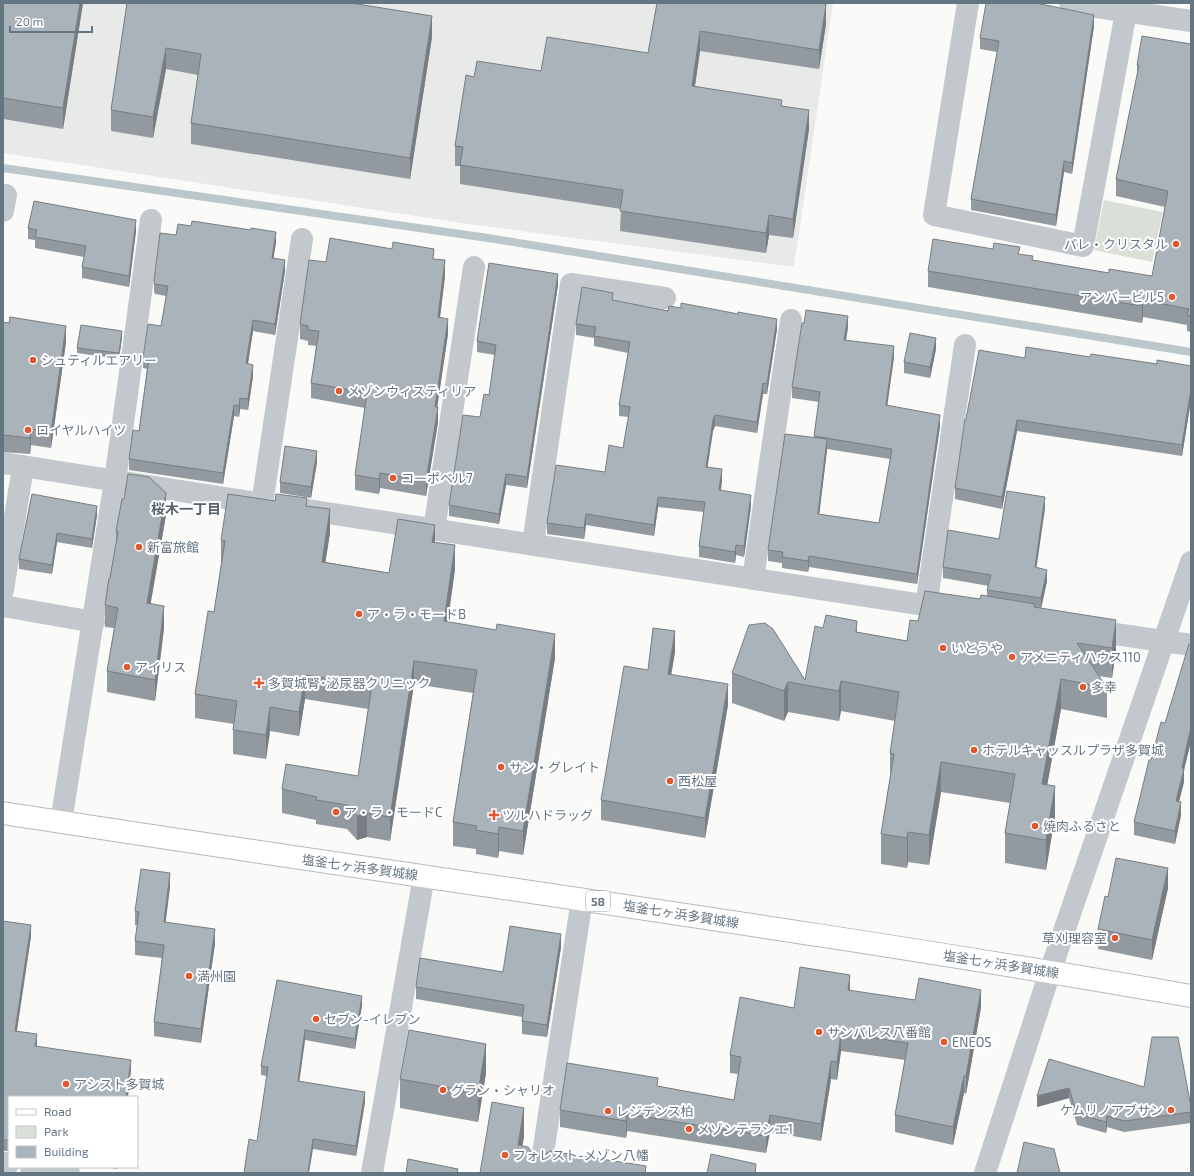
<svg xmlns="http://www.w3.org/2000/svg" width="1194" height="1176" viewBox="0 0 1194 1176" font-family="'Exo 2','Noto Sans JP',sans-serif">
<style>
.built{fill:#e8e9e9}
.green{fill:#dadfd7}
.lines{fill:none;stroke-linecap:round;stroke-linejoin:round}
.stream{stroke:#bbc7cb;stroke-width:8}
.major-casing{stroke:#b5babe;stroke-width:24}
.minor{stroke:#c3c8cc;stroke-width:22}
.major{stroke:#fff;stroke-width:22}
.wall{fill:#929a9f;fill-rule:evenodd}
.shaded-wall{fill:#777d82}
.building{fill:#aab3b9;stroke:#777d82}
.poi-dot{fill:#e4572e;stroke:#fff;stroke-width:1.5}
.labels{text-anchor:middle;dominant-baseline:central;stroke-width:4;stroke-linejoin:round;paint-order:stroke}
.shield{fill:#fff;stroke:#939fa8;stroke-width:1}
.shield-label{font-size:12px;font-weight:bold;fill:#657683}
.poi-label{font-size:13px;fill:#657683;stroke:#fff;text-anchor:start}
.street-label{font-size:13px;fill:#657683;stroke:#fff}
.neighbourhood-label{font-size:14px;font-weight:bold;fill:#57646e;stroke:#fff}
</style>
<rect width="100%" height="100%" fill="#fafaf8"/>
<path class="built" d="M3 3H833L794 267 468 224 3 153Z"/>
<path class="green" d="M1104 200 1163 212 1152 262 1094 250Z"/>
<g class="lines">
<path class="stream" d="M3 168 488 238 1191 352"/>
<defs>
<path id="major" d="M3 813C399 875 796 927 1191 996"/>
</defs>
<use href="#major" class="major-casing"/>
<g class="minor">
<path d="M968 3 934 215 1083 246 1126 12"/>
<path d="M1070 3 1191 21"/>
<path d="M3 211 6 195"/>
<path d="M3 463 257 503"/>
<path d="M262 504 302 239"/>
<path d="M301 509 950 609"/>
<path d="M434 530 474 267"/>
<path d="M533 544 571 284 665 298"/>
<path d="M753 579 791 320"/>
<path d="M3 590 23 467"/>
<path d="M3 606 94 622"/>
<path d="M926 606 965 345"/>
<path d="M1087 630 1191 645"/>
<path d="M61 822 115 481 151 220"/>
<path d="M3 1163H9"/>
<path d="M31 1167 69 1173"/>
<path d="M372 1173 424 876"/>
<path d="M540 1173 582 899"/>
<path d="M985 1173 1050 972 1191 562"/>
</g>
<use href="#major" class="major"/>
</g>
<g class="wall">
<path d="M3 3H83L63 129 3 119Z"/>
<path d="M127 3 432 37 410 179 191 144V123L198 75 166 69 153 138 111 131V110Z"/>
<path d="M657 3 826 24 819 69 700 51 695 86 782 106 809 129 793 238 769 235 766 253 620 231 621 209 460 184V166H455V146L474 77 541 71 648 53Z"/>
<path d="M1094 26 1072 174 1064 172 1056 226 971 210V199L997 52 980 49V38Z"/>
<path d="M1191 44V332L1187 331V325L1143 317 1142 323 928 287V271L1020 254 1033 260 1109 273 1152 276 1165 207 1116 196V179L1137 75V65Z"/>
<path d="M191 226 276 242 273 258 285 271 275 335 253 331 248 364 253 376 248 410 240 409 239 417 234 416 223 484 129 470V459L139 431 147 369 143 368V358L161 326 166 296 155 294 154 292V281L176 235Z"/>
<path d="M28 228 136 231 129 287 82 278V267L84 257 35 248V240L28 239Z"/>
<path d="M434 259 445 276 440 317 448 334 437 407 438 422 426 496 380 488 379 494 355 490V475L365 408 311 398V383L316 346 308 345V341L300 339V324L326 262Z"/>
<path d="M558 285 527 488 506 485 499 524 449 516V505L489 395 495 355 477 352V341Z"/>
<path d="M613 301 777 329 767 394H763L757 433 715 426 713 431 707 467 722 480 721 491 751 506 744 557 736 555 735 563 699 557V546L704 512 658 507 654 536 586 525 584 539 547 534V523L605 472 623 448 629 417 619 416V405L628 353 594 346V338L576 335V324Z"/>
<path d="M3 322 66 342 51 448 31 445 30 454 3 452Z"/>
<path d="M848 327 846 340 894 357 887 405 940 426 917 584 809 567 808 572 782 568V563L768 561V550L814 438 819 402 792 398V387ZM827 449 890 459 879 523 819 514Z"/>
<path d="M122 337 119 359 77 353V348Z"/>
<path d="M936 349 930 378 904 373V362Z"/>
<path d="M1090 357 1157 364 1191 366V406H1190L1182 456 1017 431 1002 509 955 499V488L966 419Z"/>
<path d="M317 462 311 498 280 493V482Z"/>
<path d="M32 494 97 515 92 548 57 542 52 574 19 569V559Z"/>
<path d="M307 506 330 533 325 562 389 573 435 543 455 569 448 622 555 658 523 855 499 851 498 858 476 854V849L453 846V822L473 693 414 684 390 841 367 837 357 840 347 829 316 824V820L282 813V789L358 776 368 709 305 699 299 736 270 731 266 759 233 754V730L234 724 195 718V694L214 612 221 564V540Z"/>
<path d="M1045 508 1036 567 1047 581 1041 608 1116 650 1112 678 1098 676 1107 688V718L1061 709 1047 785 1055 816 1046 870 1005 863V833L1010 803 941 792 929 865 908 862 907 868 881 864V834L890 777V753L895 721 841 711 839 721 788 712 784 721 732 703V673L805 680 823 628 857 632 907 641 918 621 987 596V590L989 586 943 578V567L999 539Z"/>
<path d="M166 515 150 604 164 628 155 701 107 692V671L114 628 105 627V605L116 544V531Z"/>
<path d="M1191 644V741L1184 770V782L1179 801 1181 815 1175 844 1134 835V822L1165 723Z"/>
<path d="M675 652 671 674 728 705 705 838 601 820V800L648 670Z"/>
<path d="M170 887 165 922 215 943 201 1043 154 1036V1022L162 958 135 955V941L137 925H135V911Z"/>
<path d="M1168 888 1152 960 1098 949V929L1108 897Z"/>
<path d="M3 921 31 936 17 1031 37 1046 131 1071 9 1097V1151H3Z"/>
<path d="M561 947 547 1037 522 1034V1017L416 999V987L503 972Z"/>
<path d="M277 980 362 1005 355 1049 305 1040 299 1082 365 1102 356 1156 313 1149 267 1076 261 1075V1066Z"/>
<path d="M850 991 915 1000 981 1007 966 1094 964 1093 953 1145 895 1132V1115L905 1060 841 1051 837 1080 831 1079 821 1141 770 1132 766 1153 627 1131 626 1138 560 1127V1110L658 1086 734 1100 738 1074 730 1073V1055L794 1008Z"/>
<path d="M1049 1059 1191 1107V1123L1124 1132 1107 1127 1106 1133 1077 1125 1069 1098 1037 1107Z"/>
<path d="M486 1073 478 1122 400 1108V1079Z"/>
<path d="M105 1167H118L117 1169Z"/>
</g>
<g class="shaded-wall">
<path d="M80 3H83L63 129V108Z"/>
<path d="M826 4V24L819 69V50Z"/>
<path d="M1094 15V26L1072 174V163Z"/>
<path d="M432 16V37L410 179V158Z"/>
<path d="M700 31V51L692 106V86Z"/>
<path d="M166 48V69L153 138V117Z"/>
<path d="M809 110V129L793 238V219Z"/>
<path d="M1064 161V172L1056 226V215Z"/>
<path d="M769 215V235L766 253V233Z"/>
<path d="M136 220V231L129 287V276Z"/>
<path d="M276 232V242L272 269V258Z"/>
<path d="M285 260V271L275 335V324Z"/>
<path d="M445 260V276L438 333V317Z"/>
<path d="M558 274V285L527 488V477Z"/>
<path d="M1143 300V317L1142 323V306Z"/>
<path d="M848 316V327L844 351V340Z"/>
<path d="M448 319V334L435 422V407Z"/>
<path d="M777 319V329L767 394V384Z"/>
<path d="M253 320V331L246 374V363Z"/>
<path d="M66 326V342L51 448V432Z"/>
<path d="M122 331V337L119 359V353Z"/>
<path d="M936 338V349L930 378V367Z"/>
<path d="M894 346V357L886 415V405Z"/>
<path d="M253 365V376L248 410V399Z"/>
<path d="M763 383V394L757 433V422Z"/>
<path d="M1190 395V406L1182 456V445Z"/>
<path d="M240 398V409L239 417V406Z"/>
<path d="M234 405V416L223 484V473Z"/>
<path d="M438 407V422L426 496V481Z"/>
<path d="M715 415V426L713 431 706 478V467L713 420Z"/>
<path d="M940 415V426L917 584V574Z"/>
<path d="M1017 420V431L1002 509V497Z"/>
<path d="M31 429V445L30 454V438Z"/>
<path d="M827 439V450L818 525V514Z"/>
<path d="M317 451V462L311 498V487Z"/>
<path d="M722 469V480L719 501V490Z"/>
<path d="M380 473V488L379 494V479Z"/>
<path d="M506 474V485L499 524V514Z"/>
<path d="M166 493V515L147 625V603Z"/>
<path d="M751 495V506L744 557V546Z"/>
<path d="M658 497V507L654 536V525Z"/>
<path d="M1045 497V508L1035 578V567Z"/>
<path d="M97 506V515L92 548V539Z"/>
<path d="M330 509V533L322 585V562Z"/>
<path d="M586 514V525L584 539V528Z"/>
<path d="M435 525V549L432 542Z"/>
<path d="M57 533V542L52 574V565Z"/>
<path d="M455 545V569L444 645V621Z"/>
<path d="M736 545V555L735 563V552Z"/>
<path d="M809 556V567L808 572V561Z"/>
<path d="M1047 570V581L1041 609V598Z"/>
<path d="M164 606V628L155 701V680Z"/>
<path d="M1116 620V650L1112 678V648Z"/>
<path d="M857 621V651L856 632Z"/>
<path d="M675 631V652L668 694V674Z"/>
<path d="M555 634V658L523 855V831Z"/>
<path d="M414 661V684L390 841V817Z"/>
<path d="M305 675V699L299 736V712Z"/>
<path d="M1061 679V709L1042 814V784Z"/>
<path d="M841 681V711L839 721V691Z"/>
<path d="M788 682V712L784 721V691Z"/>
<path d="M728 684V705L705 838V818Z"/>
<path d="M270 707V731L266 759V735Z"/>
<path d="M1191 727V741L1184 770V782L1176 814V801L1182 768Z"/>
<path d="M941 762V792L929 865V835Z"/>
<path d="M1055 786V816L1046 870V840Z"/>
<path d="M1181 802V815L1175 844V831Z"/>
<path d="M367 813V837L357 840V816Z"/>
<path d="M499 827V851L498 858V834Z"/>
<path d="M908 832V862L907 868V838Z"/>
<path d="M1168 868V888L1152 960V940Z"/>
<path d="M170 873V887L164 936V922Z"/>
<path d="M31 925V936L15 1042V1031Z"/>
<path d="M215 929V943L201 1043V1029Z"/>
<path d="M561 934V947L547 1037V1025Z"/>
<path d="M850 975V992L848 990Z"/>
<path d="M981 990V1007L966 1094V1076Z"/>
<path d="M362 996V1005L355 1049V1039Z"/>
<path d="M305 1030V1040L298 1091V1081Z"/>
<path d="M841 1033V1051L837 1080V1062Z"/>
<path d="M37 1034V1045L35 1057V1046Z"/>
<path d="M486 1044V1073L478 1122V1093Z"/>
<path d="M131 1060V1071L128 1097H126Z"/>
<path d="M831 1061V1079L821 1141V1124Z"/>
<path d="M964 1076V1093L953 1145V1127Z"/>
<path d="M1069 1088V1098L1037 1107V1096Z"/>
<path d="M365 1092V1102L356 1156V1146Z"/>
<path d="M524 1108V1137L518 1173V1145Z"/>
<path d="M627 1114V1131L626 1138V1121Z"/>
<path d="M770 1115V1132L766 1153V1136Z"/>
<path d="M1107 1116V1127L1106 1133V1122Z"/>
<path d="M313 1139V1149L309 1173H308Z"/>
<path d="M756 1164V1173H755Z"/>
</g>
<g class="building">
<path d="M3 3H80L63 108 3 98Z"/>
<path d="M127 3H351L432 16 410 158 191 123 201 54 166 48 153 117 111 110Z"/>
<path d="M657 3H818L826 4 819 50 700 31 692 86 782 100 781 106 809 110 793 219 769 215 766 233 620 211 623 190 460 165 463 147 455 146 466 75 474 77 477 61 541 71 547 37 648 53Z"/>
<path d="M986 3H1036L1094 15 1072 163 1064 161 1056 215 971 199 999 41 980 38Z"/>
<path d="M1142 36 1191 44V316L1187 315 1189 309 1143 300 1142 306 928 271 933 239 993 249 994 243 1020 247 1018 254 1033 256 1032 260 1109 273V269L1152 276 1168 191 1116 179 1139 65H1137Z"/>
<path d="M34 201 136 220 129 276 82 267 86 246 35 237 37 230 28 228Z"/>
<path d="M192 221 251 230V228L276 232 272 258 285 260 275 324 253 320 246 363 253 365 248 399 240 398 239 406 234 405 223 473 129 459 133 430 139 431 149 358H143L148 324 161 326 168 286 155 284 154 281 160 233 176 235 178 224 191 226Z"/>
<path d="M330 238 392 249 393 242 434 249 433 259 445 260 438 317 448 319 435 407H438L426 481 380 473 379 479 355 475 367 393 311 383 319 331 308 330V326L300 324 309 260 326 262Z"/>
<path d="M489 263 558 274 527 477 506 474 499 514 449 505 463 415 480 417 484 394 489 395 496 345 477 341Z"/>
<path d="M582 287 613 293 612 300 668 311 669 306 681 308V303L738 314V312L777 319 767 384 763 383 757 422 715 415 713 420 706 467 722 469 719 490 751 495 744 546 736 545 735 552 699 546 705 502 658 497 654 525 586 514 584 528 547 523 556 465 605 472 609 445 623 448 630 407 619 405 630 342 594 336 596 327 576 324Z"/>
<path d="M806 310 848 316 844 340 894 346 886 405 940 415 917 574 809 556 808 561 782 557 783 552 768 550 785 434 827 439 818 514 879 523 892 449 814 436 820 392 792 387 802 323H804Z"/>
<path d="M10 317 66 326 51 432 31 429 30 438 3 435V322L9 323Z"/>
<path d="M81 325 122 331 119 353 77 348Z"/>
<path d="M910 333 936 338 930 367 904 362Z"/>
<path d="M1026 347 1090 357 1091 354 1157 364V360L1191 366V395H1190L1182 445 1017 420 1002 497 955 488 965 419H966L979 350 1025 358Z"/>
<path d="M285 446 317 451 311 487 280 482Z"/>
<path d="M128 474 149 477 166 493 147 603 164 606 155 680 107 671 118 608 105 605 109 578H110L118 532 116 531 122 499H124Z"/>
<path d="M1007 491 1045 497 1035 567 1047 570 1041 598 987 590 991 575 943 567 948 530 999 539Z"/>
<path d="M32 494 97 506 92 539 57 533 52 565 19 559Z"/>
<path d="M228 494 275 501 276 494 307 498 306 506 330 509 322 562 389 573 398 519 435 525 432 542 455 545 444 621 496 630 497 624 555 634 523 831 499 827 498 834 476 830 477 826 453 822 477 670 414 661 390 817 367 813 357 816 347 805 316 800 317 797 282 789 286 764 358 776 372 685 305 675 299 712 270 707 266 735 233 730 237 701 195 694 208 611 214 612 225 541 221 540Z"/>
<path d="M925 591 980 599 981 595 1035 604 1034 607 1116 620 1112 648 1077 643 1107 688 1061 679 1042 784 1055 786 1046 840 1005 833 1015 774 941 762 929 835 908 832 907 838 881 834 894 754 890 753 899 692 841 681 839 691 788 682 784 691 732 673 749 625 765 623 773 629 805 680 815 626 823 628 826 615 857 621 856 632 907 641 910 620 918 621Z"/>
<path d="M653 628 675 631 668 674 728 684 705 818 601 800 624 666 648 670Z"/>
<path d="M1189 644H1191V727L1182 768 1184 769 1176 801 1181 802 1175 831 1134 822 1149 760H1151L1161 722 1165 723Z"/>
<path d="M1116 858 1168 868 1152 940 1098 929 1105 896 1108 897Z"/>
<path d="M141 869 170 873 164 922 215 929 201 1029 154 1022 164 945 135 941 139 912 135 911Z"/>
<path d="M3 921 31 925 15 1031 37 1034 35 1046 131 1060 126 1097H9V1140H3Z"/>
<path d="M510 926 561 934 547 1025 522 1021 524 1005 416 987 420 958 503 972Z"/>
<path d="M800 967 850 975 848 990 915 1000 919 978 981 990 966 1076H964L953 1127 895 1115 908 1043 841 1033 837 1062 831 1061 821 1124 770 1115 766 1136 627 1114 626 1121 560 1110 567 1063 658 1078 657 1086 734 1100 741 1057 730 1055 740 997 794 1008Z"/>
<path d="M277 980 362 996 355 1039 305 1030 298 1081 365 1092 356 1146 313 1139 308 1173H244L249 1139 257 1141 268 1067 261 1066Z"/>
<path d="M409 1030 486 1044 478 1093 400 1079Z"/>
<path d="M1152 1037H1178L1191 1107V1112L1124 1121 1107 1116 1106 1122 1077 1114 1069 1088 1037 1096 1049 1059 1144 1087Z"/>
<path d="M492 1102 524 1108 518 1145 528 1147 533 1154 538 1156 544 1155 550 1151 646 1166 645 1173H480Z"/>
<path d="M1024 1142 1054 1149 1060 1173H1017Z"/>
<path d="M711 1154 756 1164 755 1173H707Z"/>
<path d="M408 1159 458 1169 457 1173H406Z"/>
</g>
<g class="poi-dot">
<circle cx="1176" cy="244" r="4"/>
<circle cx="1172" cy="297" r="4"/>
<circle cx="33" cy="360" r="4"/>
<circle cx="339" cy="391" r="4"/>
<circle cx="28" cy="430" r="4"/>
<circle cx="393" cy="478" r="4"/>
<circle cx="139" cy="547" r="4"/>
<circle cx="359" cy="614" r="4"/>
<circle cx="943" cy="648" r="4"/>
<circle cx="1012" cy="657" r="4"/>
<circle cx="127" cy="667" r="4"/>
<path d="M257 677h4v4h4v4h-4v4h-4v-4h-4v-4h4z"/>
<circle cx="1083" cy="687" r="4"/>
<circle cx="974" cy="750" r="4"/>
<circle cx="501" cy="767" r="4"/>
<circle cx="670" cy="781" r="4"/>
<circle cx="336" cy="812" r="4"/>
<path d="M492 809h4v4h4v4h-4v4h-4v-4h-4v-4h4z"/>
<circle cx="1035" cy="826" r="4"/>
<circle cx="1115" cy="938" r="4"/>
<circle cx="189" cy="976" r="4"/>
<circle cx="316" cy="1019" r="4"/>
<circle cx="819" cy="1032" r="4"/>
<circle cx="944" cy="1042" r="4"/>
<circle cx="66" cy="1084" r="4"/>
<circle cx="443" cy="1090" r="4"/>
<circle cx="1171" cy="1110" r="4"/>
<circle cx="608" cy="1111" r="4"/>
<circle cx="689" cy="1129" r="4"/>
<circle cx="505" cy="1155" r="4"/>
</g>
<g class="labels">
<rect class="shield" x="586" y="891" width="24" height="20" rx="3"/>
<g class="shield-label">
<text x="598" y="901">58</text>
</g>
<g class="poi-label">
<text x="1168" y="244" text-anchor="end">パレ・クリスタル</text>
<text x="1164" y="297" text-anchor="end">アンバービル5</text>
<text x="41" y="360">シュティルエアリー</text>
<text x="347" y="391">メゾンウィスティリア</text>
<text x="36" y="430">ロイヤルハイツ</text>
<text x="401" y="478">コーポベル7</text>
<text x="147" y="547">新富旅館</text>
<text x="367" y="614">ア・ラ・モードB</text>
<text x="951" y="648">いとうや</text>
<text x="1020" y="657">アメニティハウス110</text>
<text x="135" y="667">アイリス</text>
<text x="268" y="683">多賀城腎･泌尿器クリニック</text>
<text x="1091" y="687">多幸</text>
<text x="982" y="750">ホテルキャッスルプラザ多賀城</text>
<text x="509" y="767">サン・グレイト</text>
<text x="678" y="781">西松屋</text>
<text x="344" y="812">ア・ラ・モードC</text>
<text x="502" y="815">ツルハドラッグ</text>
<text x="1043" y="826">焼肉ふるさと</text>
<text x="1107" y="938" text-anchor="end">草刈理容室</text>
<text x="197" y="976">満州園</text>
<text x="324" y="1019">セブン-イレブン</text>
<text x="827" y="1032">サンパレス八番館</text>
<text x="952" y="1042">ENEOS</text>
<text x="74" y="1084">アシスト多賀城</text>
<text x="451" y="1090">グラン・シャリオ</text>
<text x="1163" y="1110" text-anchor="end">ケムリノアブサン</text>
<text x="616" y="1111">レジデンス柏</text>
<text x="697" y="1129">メゾンテラシエ1</text>
<text x="513" y="1155">フォレスト-メゾン八幡</text>
</g>
<g class="street-label">
<text transform="translate(360 867) rotate(8)">塩釜七ヶ浜多賀城線</text>
<text transform="translate(681 914) rotate(9)">塩釜七ヶ浜多賀城線</text>
<text transform="translate(1001 964) rotate(9)">塩釜七ヶ浜多賀城線</text>
</g>
<g class="neighbourhood-label">
<text x="186" y="508">桜木一丁目</text>
</g>
</g>
<rect width="1194" height="1176" fill="none" stroke="#657683" stroke-width="8"/>
<rect x="8" y="1096" width="130" height="72" fill="#ffffff" stroke="#c1c8cd"/>
<rect x="16" y="1109" width="20" height="6" fill="#ffffff" stroke="#c1c8cd"/>
<text x="44" y="1116" font-size="12" fill="#657683">Road</text>
<rect x="16" y="1126" width="20" height="12" fill="#dadfd7" stroke="#c1c8cd"/>
<text x="44" y="1136" font-size="12" fill="#657683">Park</text>
<rect x="16" y="1146" width="20" height="12" fill="#aab3b9" stroke="#c1c8cd"/>
<text x="44" y="1156" font-size="12" fill="#657683">Building</text>
<path d="M10 26v6h82v-6" fill="none" stroke="#657683" stroke-width="2"/>
<text x="16" y="26" font-size="12" fill="#657683" stroke="#ffffff" stroke-width="3" paint-order="stroke">20 m</text>
</svg>
